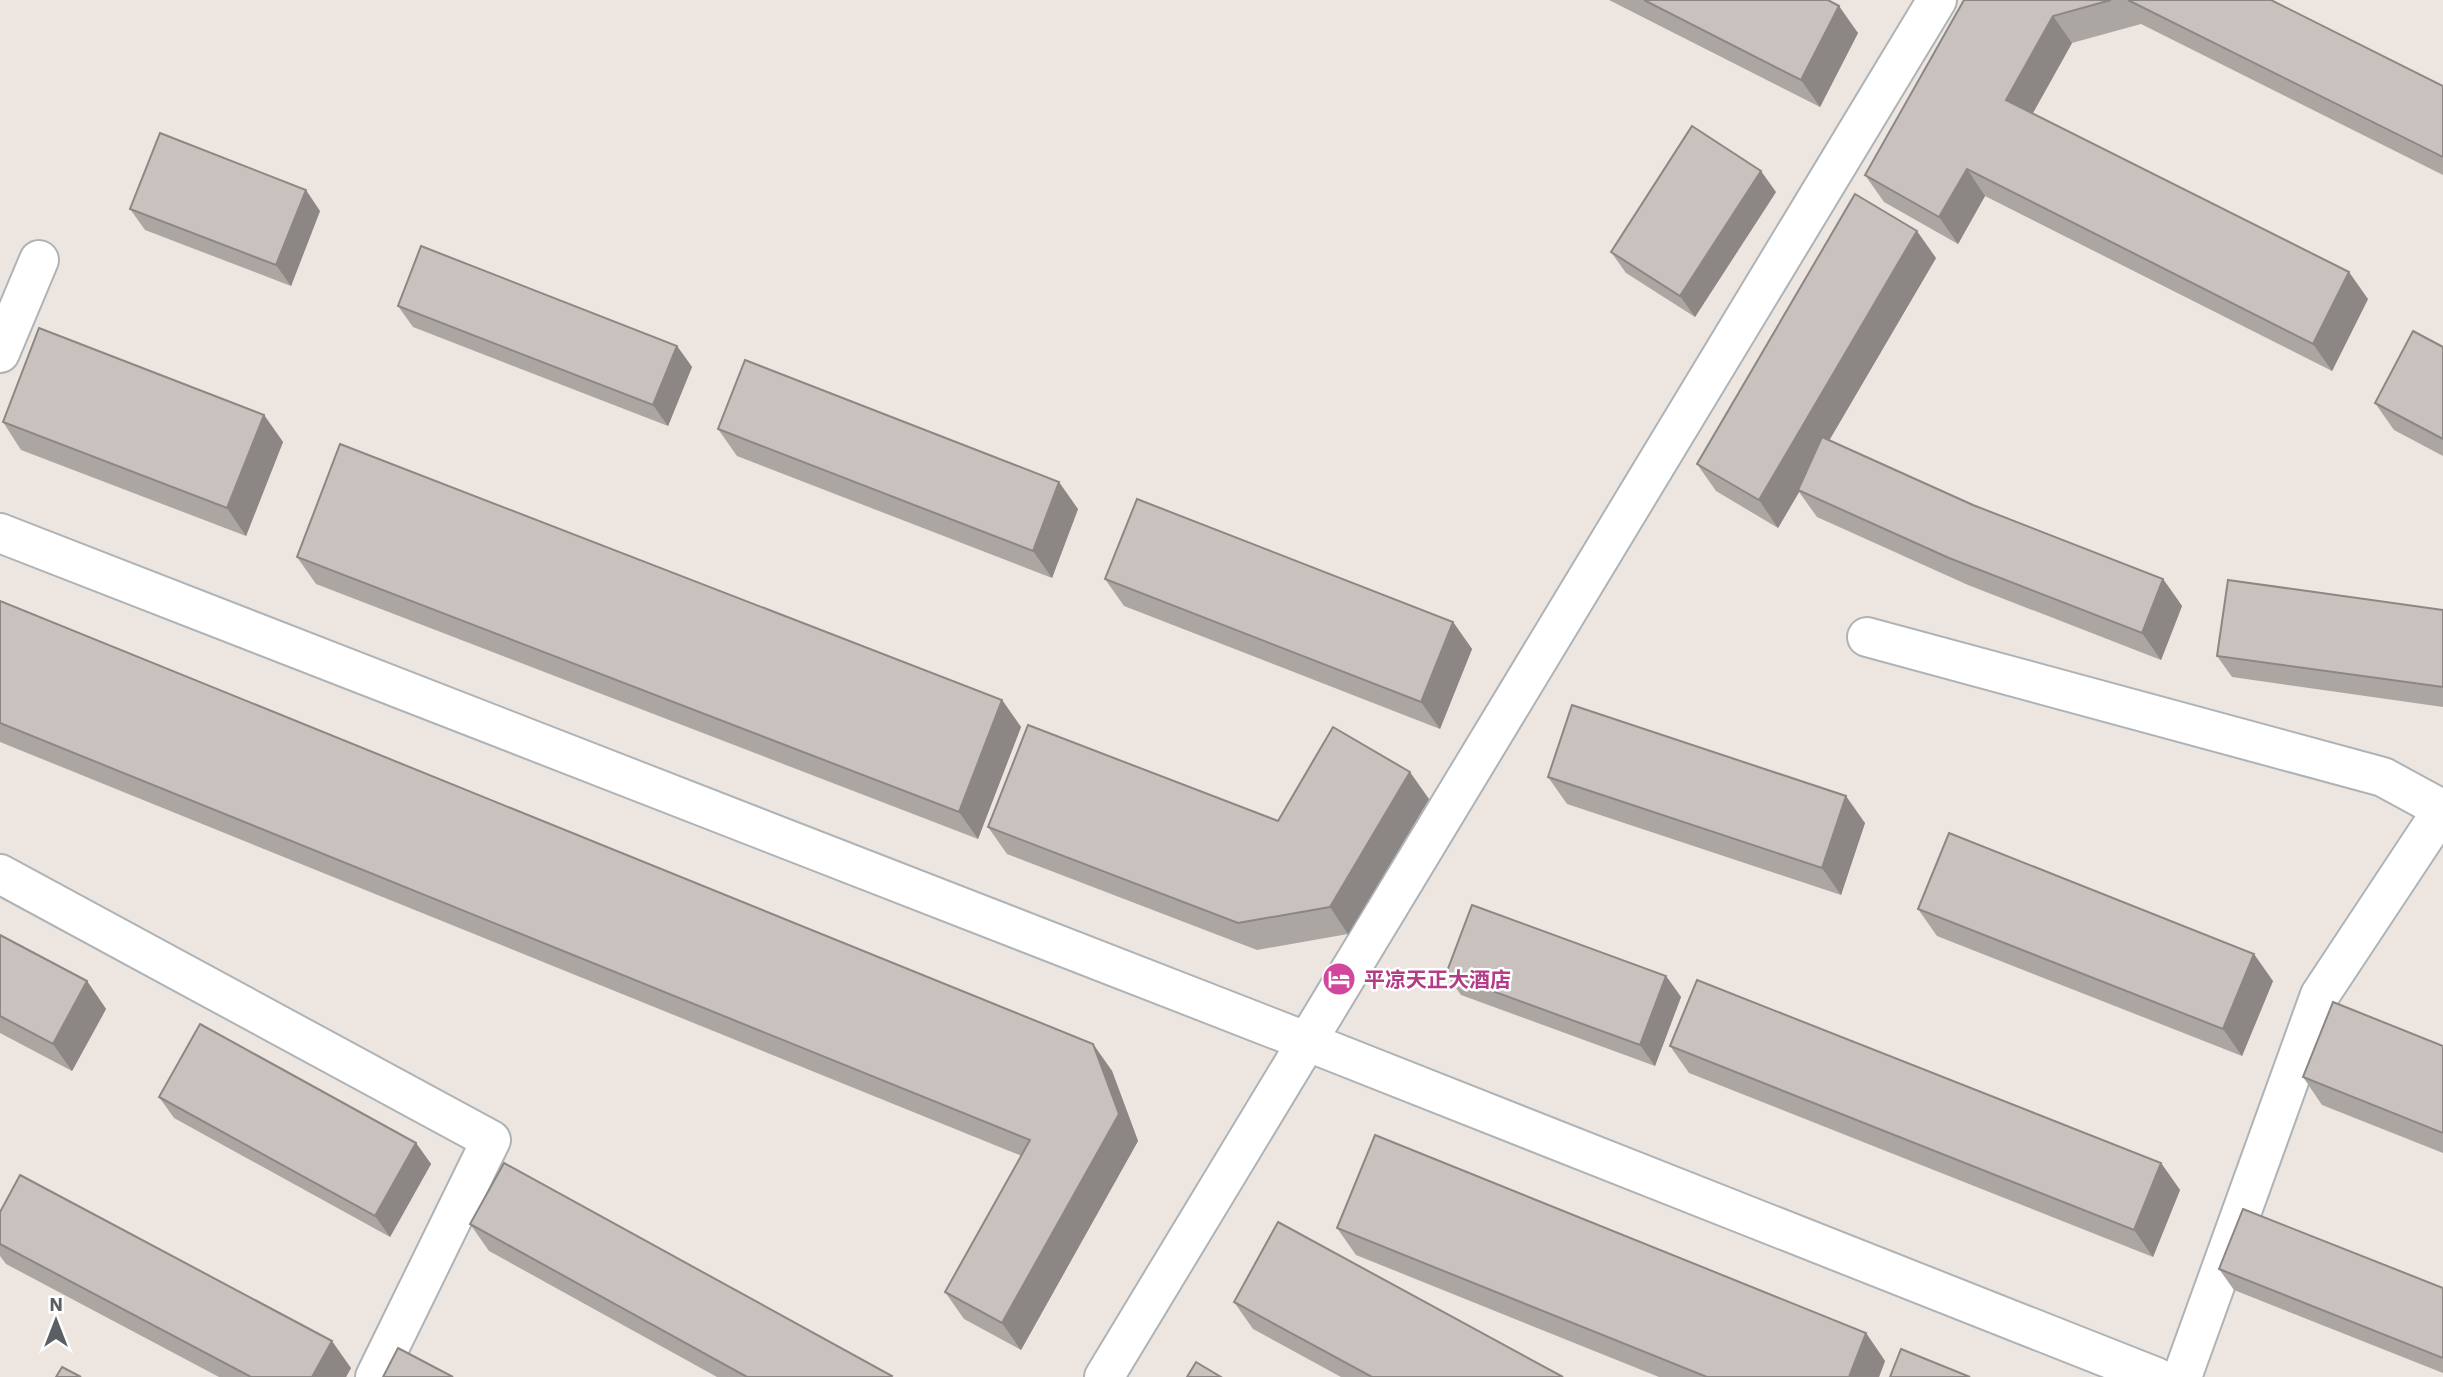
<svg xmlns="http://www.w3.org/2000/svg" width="2443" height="1377" viewBox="0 0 2443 1377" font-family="'IBM Plex Sans','Noto Sans SC',sans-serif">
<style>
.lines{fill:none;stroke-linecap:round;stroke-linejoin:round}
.minor-casing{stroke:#aeb3b7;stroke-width:42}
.minor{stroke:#fff;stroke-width:38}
.wall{fill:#aca6a3}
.shaded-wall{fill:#8c8784}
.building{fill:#c8c1bd;stroke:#8c8784;stroke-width:2}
.labels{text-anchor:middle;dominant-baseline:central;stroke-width:5;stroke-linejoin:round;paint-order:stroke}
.hotel-label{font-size:21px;font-weight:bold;fill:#b23c85;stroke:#fff;text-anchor:start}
</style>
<rect width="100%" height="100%" fill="#ede6e0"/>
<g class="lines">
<defs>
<g id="minor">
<path d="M0 353 39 260"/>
<path d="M0 533 1308 1042 2156 1377"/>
<path d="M1867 637 2383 777 2442 809"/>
<path d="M0 874 491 1140 375 1377"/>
<path d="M1104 1377 1937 0"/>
<path d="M2182 1377 2320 995 2443 809"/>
</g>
</defs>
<use href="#minor" class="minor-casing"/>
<use href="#minor" class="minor"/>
</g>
<g class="wall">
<path d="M1609 0H1828L1858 33 1820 107Z"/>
<path d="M1964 0H2271L2443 86V175L2141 24 2072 43 2033 113 2368 299 2332 371 1985 196 1958 244 1884 202 1865 175Z"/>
<path d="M1776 192 1695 317 1626 273 1611 252Z"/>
<path d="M130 209 320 211 291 286 145 230Z"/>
<path d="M1936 258 1829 440 1973 505 2163 579 2182 606 2161 660 1968 585 1817 517 1799 492 1778 528 1716 491 1697 464Z"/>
<path d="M398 306 677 346 692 367 668 426 413 327Z"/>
<path d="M2443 347V456L2394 430 2375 403Z"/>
<path d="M264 415 283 442 246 536 21 450 3 422Z"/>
<path d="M718 429 1078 509 1052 578 737 456Z"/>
<path d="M297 557 1002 700 1021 727 978 839 316 584Z"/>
<path d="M1105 579 1453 622 1472 649 1440 729 1124 606Z"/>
<path d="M0 601 1093 1044 1112 1071 1138 1141 1021 1350 964 1319 945 1292 1022 1156 0 742Z"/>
<path d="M2443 610V707L2232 677 2217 656Z"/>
<path d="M1548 777 1865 823 1841 895 1567 804Z"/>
<path d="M1429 799 1348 934 1257 950 1007 854 988 827 1278 821Z"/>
<path d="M1918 909 2273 981 2242 1056 1937 936Z"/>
<path d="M0 935 87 981 106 1009 72 1071 0 1033Z"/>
<path d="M1446 974 1666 976 1681 997 1655 1066 1461 995Z"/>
<path d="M1670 1046 2161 1163 2180 1190 2153 1257 1689 1073Z"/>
<path d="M2443 1046V1153L2322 1105 2303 1077Z"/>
<path d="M159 1097 416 1143 431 1164 390 1237 174 1118Z"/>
<path d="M0 1212 351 1368 346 1377H219L6 1264 0 1256Z"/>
<path d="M470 1224 892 1377H717L489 1251Z"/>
<path d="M1337 1228 1866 1333 1885 1361 1879 1377H1659L1356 1255Z"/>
<path d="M2219 1269 2443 1288V1373L2234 1290Z"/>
<path d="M1234 1302 1563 1377H1341L1253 1329Z"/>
</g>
<g class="shaded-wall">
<path d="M1839 6 1858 33 1820 107 1801 80Z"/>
<path d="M2053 16 2072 43 2025 127 2006 100Z"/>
<path d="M1967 169 1985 196 1958 244 1939 217Z"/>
<path d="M1761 171 1776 192 1695 317 1680 296Z"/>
<path d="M306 190 320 211 291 286 276 265Z"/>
<path d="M1917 231 1936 258 1778 528 1759 500Z"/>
<path d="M2349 272 2368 299 2332 371 2313 344Z"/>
<path d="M677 346 692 367 668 426 653 405Z"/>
<path d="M264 415 283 442 246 536 227 508Z"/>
<path d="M1059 482 1078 509 1052 578 1033 551Z"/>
<path d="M2163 579 2182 606 2161 660 2142 633Z"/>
<path d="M1453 622 1472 649 1440 729 1421 702Z"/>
<path d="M1002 700 1021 727 978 839 959 812Z"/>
<path d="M1410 772 1429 799 1348 934 1330 907Z"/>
<path d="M1846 796 1865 823 1841 895 1822 868Z"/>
<path d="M2254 954 2273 981 2242 1056 2223 1029Z"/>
<path d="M1666 976 1681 997 1655 1066 1640 1045Z"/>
<path d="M87 981 106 1009 72 1071 53 1044Z"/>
<path d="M1093 1044 1112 1071 1138 1141 1021 1350 1002 1323Z"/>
<path d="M416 1143 431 1164 390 1237 375 1216Z"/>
<path d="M2161 1163 2180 1190 2153 1257 2134 1230Z"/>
<path d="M1866 1333 1885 1361 1879 1377H1849Z"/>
<path d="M332 1341 351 1368 346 1377H312Z"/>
</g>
<g class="building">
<path d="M1644 0H1828L1839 6 1801 80Z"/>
<path d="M1964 0H2111L2053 16 2006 100 2349 272 2313 344 1967 169 1939 217 1865 175Z"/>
<path d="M2128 0H2271L2443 86V157Z"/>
<path d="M1692 126 1761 171 1680 296 1611 252Z"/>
<path d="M160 133 306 190 276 265 130 209Z"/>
<path d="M1855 194 1917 231 1759 500 1697 464Z"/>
<path d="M421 246 677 346 653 405 398 306Z"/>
<path d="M39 328 264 415 227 508 3 422Z"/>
<path d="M2413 331 2443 347V439L2375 403Z"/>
<path d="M745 360 1059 482 1033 551 718 429Z"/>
<path d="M1822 437 1973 505 2163 579 2142 633 1949 558 1798 490Z"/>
<path d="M340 444 1002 700 959 812 297 557Z"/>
<path d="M1137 499 1453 622 1421 702 1105 579Z"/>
<path d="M2228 580 2443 610V687L2217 656Z"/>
<path d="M0 601 1093 1044 1119 1114 1002 1323 945 1292 1030 1140 0 723Z"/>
<path d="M1572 705 1846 796 1822 868 1548 777Z"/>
<path d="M1028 725 1278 821 1333 727 1410 772 1330 907 1238 923 988 827Z"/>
<path d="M1949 833 2254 954 2223 1029 1918 909Z"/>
<path d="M1472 905 1666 976 1640 1045 1446 974Z"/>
<path d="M0 935 87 981 53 1044 0 1016Z"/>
<path d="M1697 980 2161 1163 2134 1230 1670 1046Z"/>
<path d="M2333 1002 2443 1046V1133L2303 1077Z"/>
<path d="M200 1024 416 1143 375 1216 159 1097Z"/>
<path d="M1375 1135 1866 1333 1849 1377H1707L1337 1228Z"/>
<path d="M504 1163 892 1376 891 1377H747L470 1224Z"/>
<path d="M20 1175 332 1341 312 1377H251L0 1244V1212Z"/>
<path d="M2243 1209 2443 1288V1358L2219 1269Z"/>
<path d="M1278 1222 1563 1377H1372L1234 1302Z"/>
<path d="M398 1348 453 1377H383Z"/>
<path d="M1901 1349 1970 1377H1890Z"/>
<path d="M1196 1362 1221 1377H1187Z"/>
<path d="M62 1367 81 1377H56Z"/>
</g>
<defs>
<symbol id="hotel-disc" viewBox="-11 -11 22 22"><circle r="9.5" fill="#d1479c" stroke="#fff"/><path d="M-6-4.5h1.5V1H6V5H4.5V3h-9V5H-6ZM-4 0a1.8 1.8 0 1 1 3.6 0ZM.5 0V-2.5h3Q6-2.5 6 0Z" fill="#fff"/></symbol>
</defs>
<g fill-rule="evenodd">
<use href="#hotel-disc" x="1320" y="960" width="38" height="38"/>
</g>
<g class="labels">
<g class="hotel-label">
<text x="1364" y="979">平凉天正大酒店</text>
</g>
</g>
<g transform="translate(56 1321)" stroke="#ffffff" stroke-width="5" paint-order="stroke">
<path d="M0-5L12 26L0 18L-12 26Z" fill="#595f62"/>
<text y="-10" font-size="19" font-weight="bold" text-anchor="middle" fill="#595f62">N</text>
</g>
</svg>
